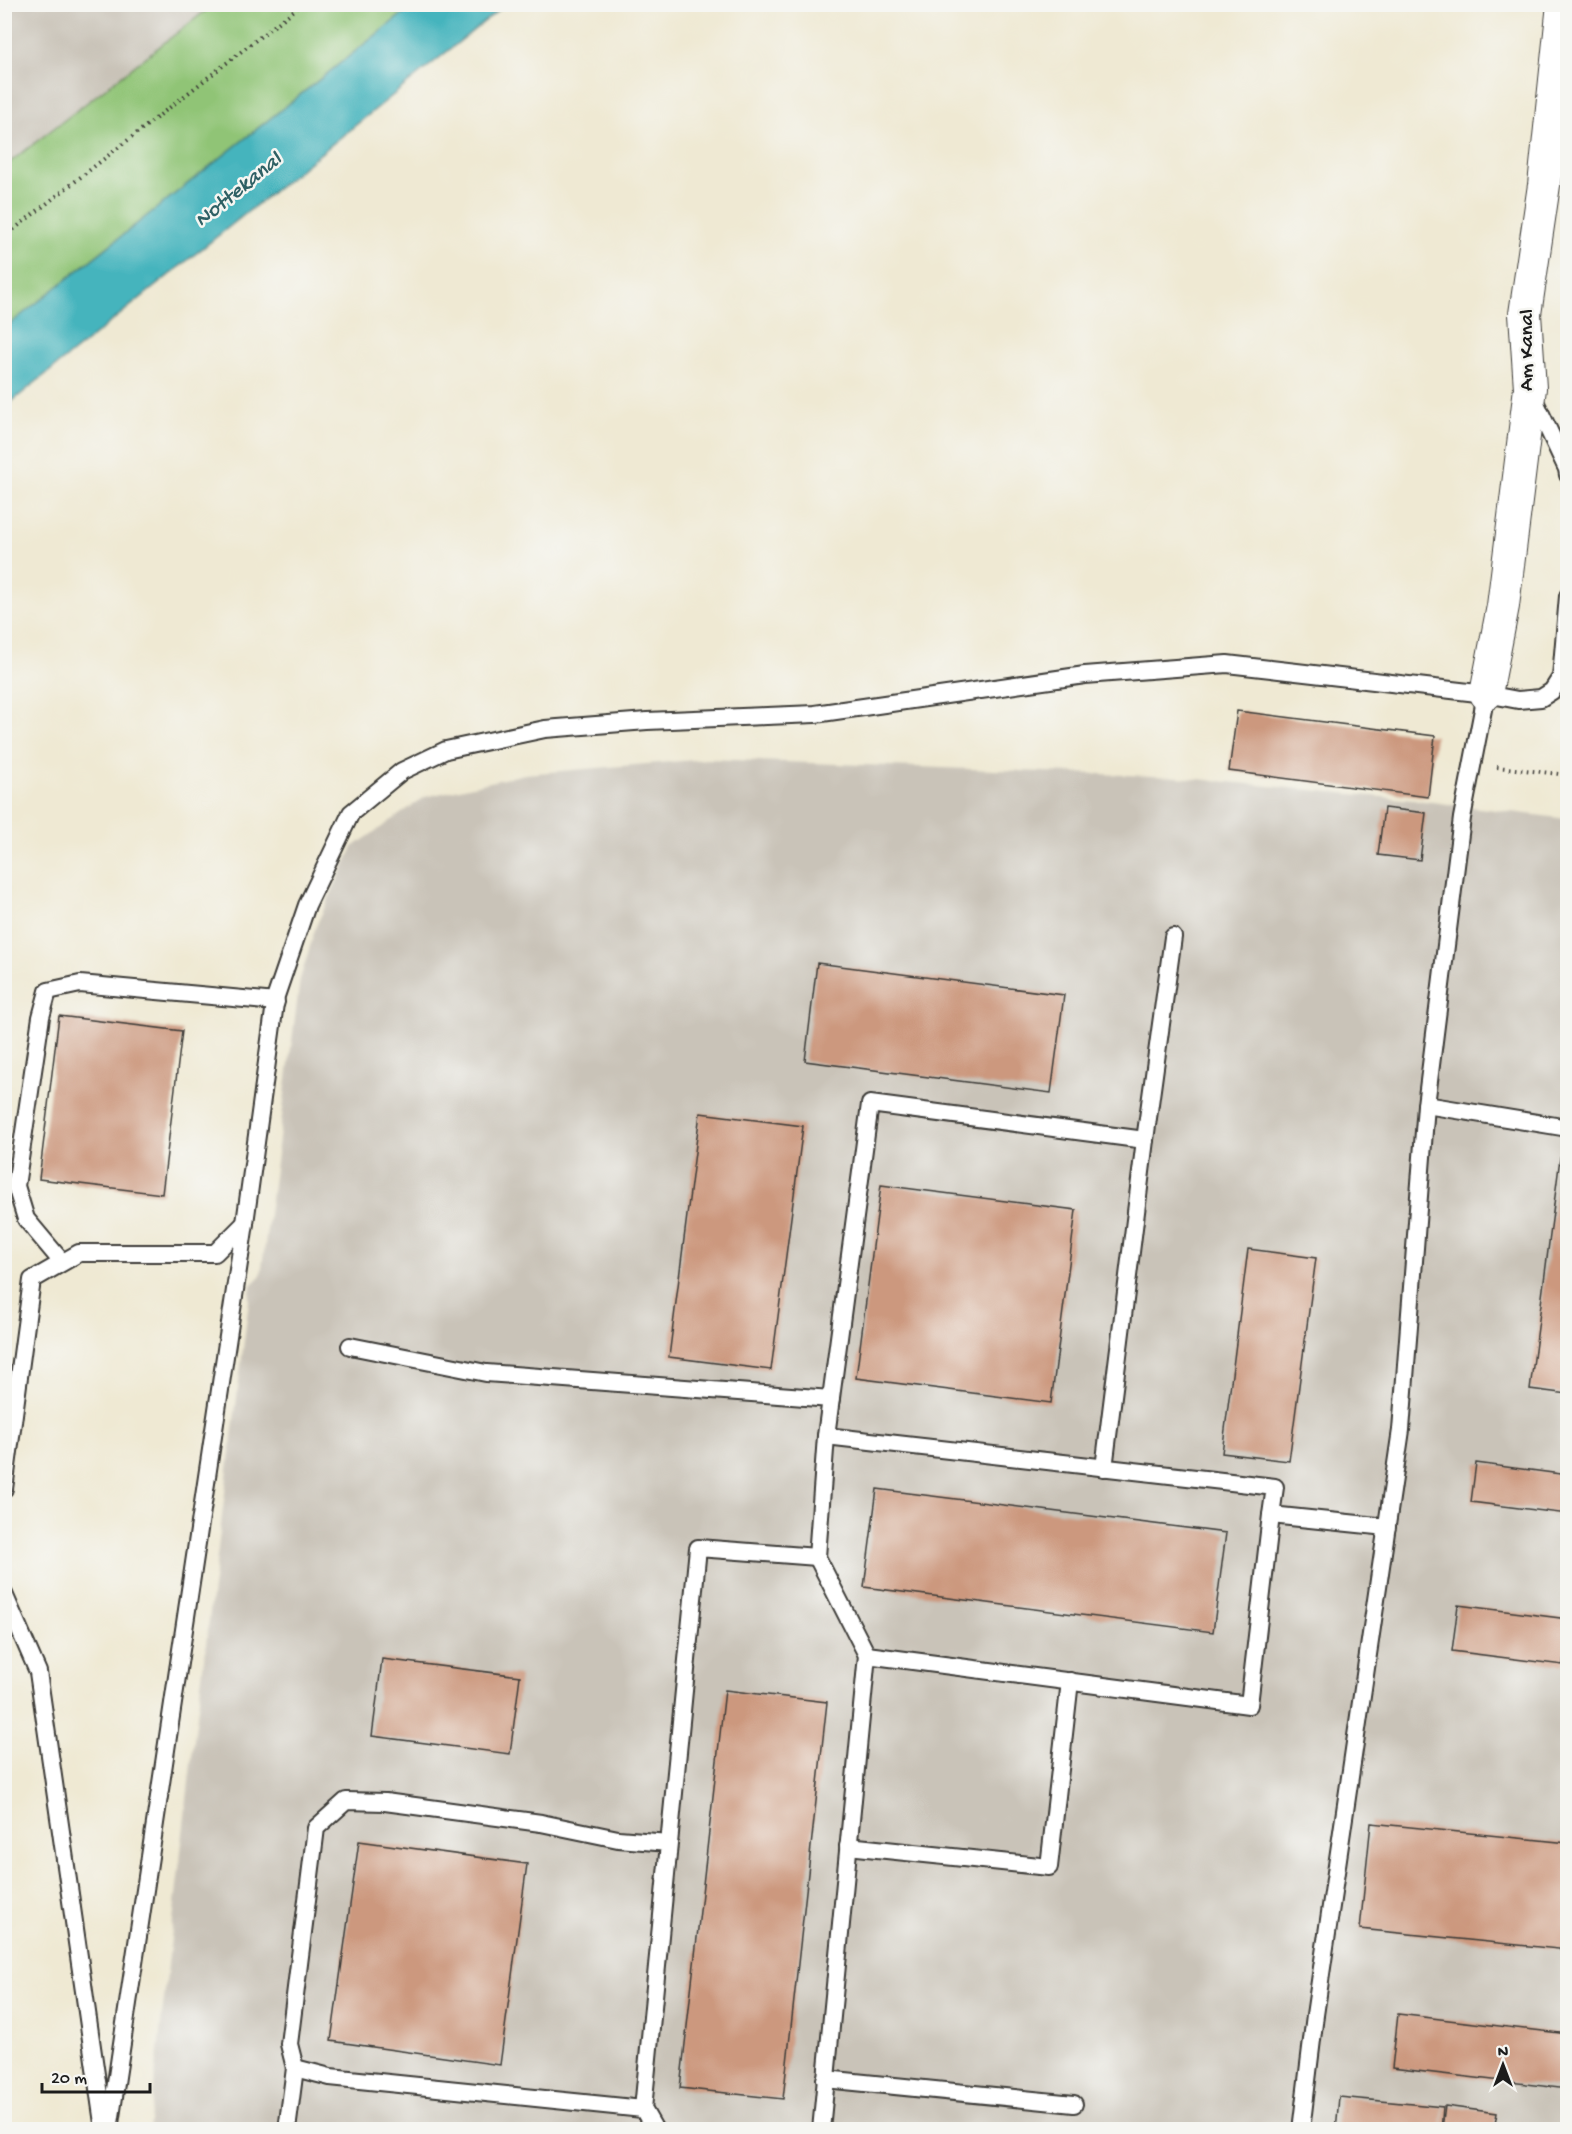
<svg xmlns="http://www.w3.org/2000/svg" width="1572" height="2134" viewBox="0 0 1572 2134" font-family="'Gochi Hand',sans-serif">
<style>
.industrial{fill:#c9c3b8}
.green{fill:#90c476;stroke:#567049;stroke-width:1.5}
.water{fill:#45b4bd;stroke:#30686c;stroke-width:1.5}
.building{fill:#cc987e}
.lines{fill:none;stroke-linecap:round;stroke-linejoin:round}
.service-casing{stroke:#3c3b37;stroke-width:20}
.minor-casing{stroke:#3c3b37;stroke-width:34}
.path{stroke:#3c3b37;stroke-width:4;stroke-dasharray:1.5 4.5;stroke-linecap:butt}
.service{stroke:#fff;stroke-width:16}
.minor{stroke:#fff;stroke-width:32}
.labels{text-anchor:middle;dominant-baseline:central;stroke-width:5;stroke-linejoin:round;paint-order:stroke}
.street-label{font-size:21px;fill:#1c1c1c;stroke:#f6f6f2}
.water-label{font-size:22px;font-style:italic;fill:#2e6064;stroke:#f6f6f2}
</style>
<rect width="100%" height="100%" fill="#f6f6f2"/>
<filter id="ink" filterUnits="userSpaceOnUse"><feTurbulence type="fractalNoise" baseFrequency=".0167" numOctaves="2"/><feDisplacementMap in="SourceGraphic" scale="12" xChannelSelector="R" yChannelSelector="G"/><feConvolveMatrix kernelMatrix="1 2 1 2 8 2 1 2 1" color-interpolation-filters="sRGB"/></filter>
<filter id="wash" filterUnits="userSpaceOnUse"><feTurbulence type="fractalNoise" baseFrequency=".008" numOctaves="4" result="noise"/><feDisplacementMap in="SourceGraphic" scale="24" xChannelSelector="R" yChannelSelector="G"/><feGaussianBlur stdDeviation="1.35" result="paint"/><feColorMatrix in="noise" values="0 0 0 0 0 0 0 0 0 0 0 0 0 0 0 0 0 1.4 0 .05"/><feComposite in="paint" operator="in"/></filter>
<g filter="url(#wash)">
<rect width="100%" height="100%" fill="#efe9d3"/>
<g class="industrial">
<path d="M5 5H213L5 166Z"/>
<path d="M707 759 1177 777 1424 801 1567 819V2129L149 2130 191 1764 251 1285 261 1275 300 980 316 926 353 847 425 797 525 774Z"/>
</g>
<path class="green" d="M213 5H414L5 328V166Z"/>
<path class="water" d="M414 5H505L5 407V328Z"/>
<g id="blocks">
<g class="building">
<path d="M1237 711 1435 736 1428 797 1229 771Z"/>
<path d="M1384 808 1426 813 1420 860 1378 855Z"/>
<path d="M817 963 1064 995 1051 1093 805 1061Z"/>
<path d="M59 1016 182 1031 162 1194 39 1179Z"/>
<path d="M700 1113 803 1126 771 1370 669 1357Z"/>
<path d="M1560 1158 1568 1159V1394L1530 1389Z"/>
<path d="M881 1185 1076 1210 1051 1403 856 1378Z"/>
<path d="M1248 1249 1316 1258 1289 1461 1222 1453Z"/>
<path d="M1476 1463 1568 1475V1514L1471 1502Z"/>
<path d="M877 1489 1226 1533 1213 1632 864 1587Z"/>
<path d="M1458 1605 1568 1619 1563 1665 1452 1651Z"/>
<path d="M382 1659 520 1676 510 1754 372 1736Z"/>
<path d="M725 1690 827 1702 783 2099 680 2088Z"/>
<path d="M1371 1823 1568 1843V1950L1360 1929Z"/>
<path d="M359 1841 527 1864 500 2065 331 2041Z"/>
<path d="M1398 2014 1568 2034V2089L1392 2068Z"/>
<path d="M1339 2097 1443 2107 1441 2130H1336Z"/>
<path d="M1445 2106 1497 2113 1494 2130H1442Z"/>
</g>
</g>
</g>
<g filter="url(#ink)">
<use href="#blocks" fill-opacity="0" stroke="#3c3b37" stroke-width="1.5"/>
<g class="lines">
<defs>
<g id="service">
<path d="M1533 397 1567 469 1568 475"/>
<path d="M1173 937 1145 1140 870 1104 826 1436 1275 1487 1271 1515 1387 1527"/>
<path d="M1426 1105 1568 1128"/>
<path d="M62 1262 26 1219 16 1186 41 1017 48 991 80 984 276 1002"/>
<path d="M350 1346 486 1373 831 1399"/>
<path d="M826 1436 817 1557 867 1655"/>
<path d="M1104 1468 1145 1140"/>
<path d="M4 1489 32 1280 79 1253H215L245 1223"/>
<path d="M4 1594 38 1672 104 2130"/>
<path d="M669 1843 618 1839 541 1823 385 1802 346 1801 316 1828 289 2044 295 2068 330 2077 643 2109 698 1548 817 1557"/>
<path d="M848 1846 1049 1867 1070 1681"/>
<path d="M825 2079 1074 2104"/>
<path d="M643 2109 655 2130"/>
<path d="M109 2130 245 1223 276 996 307 905 351 813 402 771 446 750 545 729 647 721 815 714 1085 675 1227 664 1486 694 1518 700 1541 698 1552 691 1561 677 1568 596"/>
<path d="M287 2130 295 2068"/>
<path d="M821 2130 867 1655 1249 1705 1271 1515"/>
<path d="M1301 2130 1315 2015 1401 1430 1426 1105 1462 818 1486 694"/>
</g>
<path id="minor" d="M1486 694 1503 606 1530 388 1525 314 1544 185 1563 4"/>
</defs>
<use href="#service" class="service-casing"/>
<use href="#minor" class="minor-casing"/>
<g class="path">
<path d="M4 237 302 4"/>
<path d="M1497 767 1568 775"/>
</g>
<use href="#service" class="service"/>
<use href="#minor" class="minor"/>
</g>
</g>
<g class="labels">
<g class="street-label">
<text transform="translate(1528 350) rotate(-90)">Am Kanal</text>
</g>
<g class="water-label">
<text transform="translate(239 191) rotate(-39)">Nottekanal</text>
</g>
</g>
<rect width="1572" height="2134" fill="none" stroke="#f6f6f2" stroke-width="24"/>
<g transform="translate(1503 2065)" stroke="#f6f6f2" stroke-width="4.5" paint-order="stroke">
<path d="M0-4.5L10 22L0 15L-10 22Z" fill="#1c1c1c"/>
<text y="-9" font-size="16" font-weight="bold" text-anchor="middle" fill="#1c1c1c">N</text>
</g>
<path d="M42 2083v9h108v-9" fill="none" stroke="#1c1c1c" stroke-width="3"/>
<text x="51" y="2083" font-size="18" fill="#1c1c1c" stroke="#f6f6f2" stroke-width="4.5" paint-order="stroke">20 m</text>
</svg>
